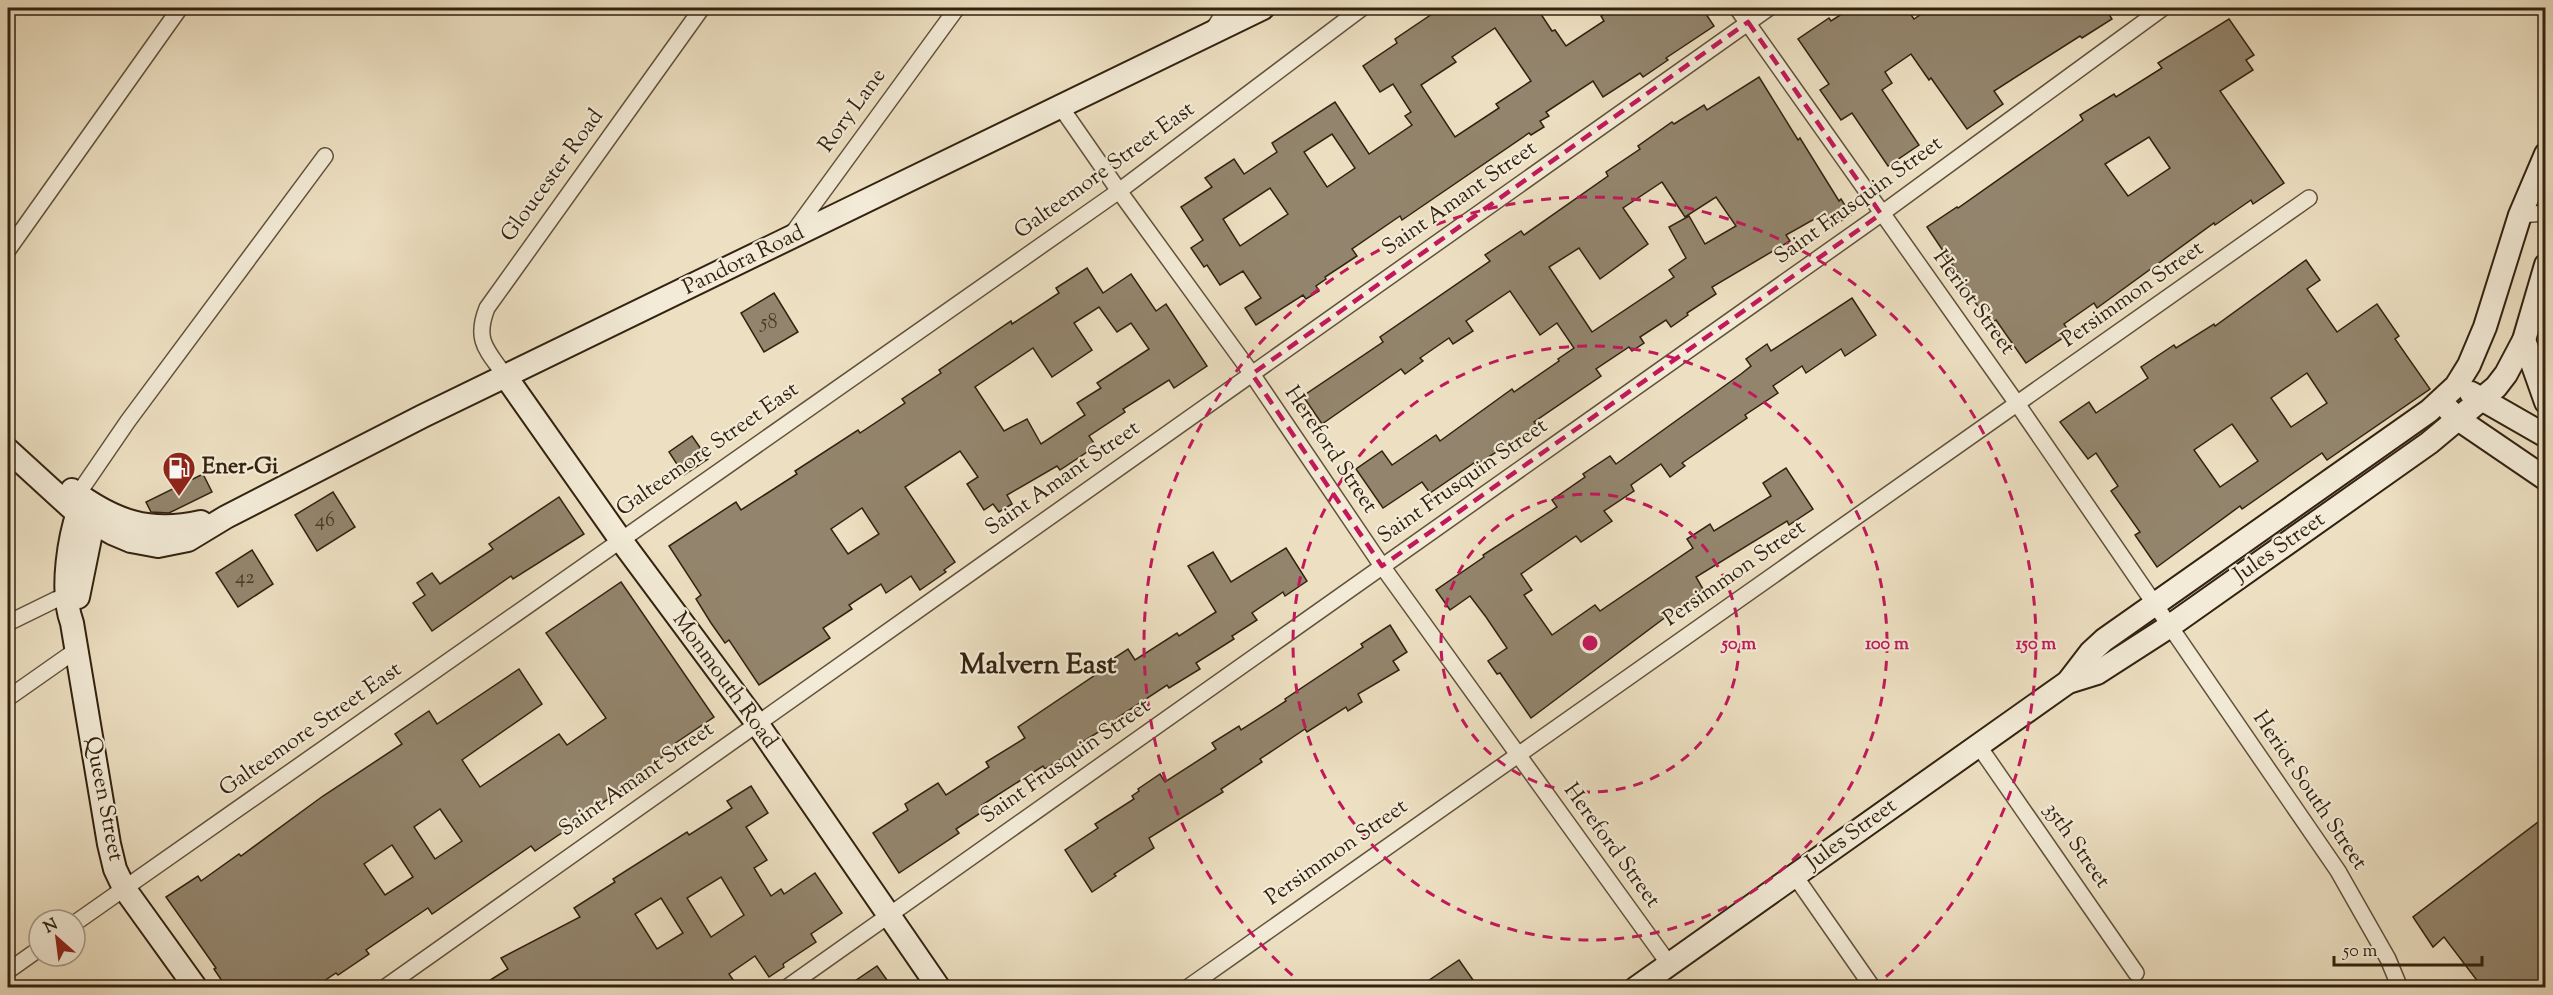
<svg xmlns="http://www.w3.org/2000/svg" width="2553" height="995" viewBox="0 0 2553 995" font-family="'Sorts Mill Goudy',serif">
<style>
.building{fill:#93856d;stroke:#322210;stroke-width:1.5;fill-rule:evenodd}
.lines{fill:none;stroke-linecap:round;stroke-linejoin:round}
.street-casing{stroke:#61523c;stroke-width:18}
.secondary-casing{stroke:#322210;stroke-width:26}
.street{stroke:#f3ebd7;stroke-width:15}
.secondary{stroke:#f3ebd7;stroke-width:22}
.marked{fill:none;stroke:#c2185b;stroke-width:4.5;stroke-dasharray:12 8;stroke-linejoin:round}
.ring{fill:none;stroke:#c2185b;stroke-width:3;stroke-dasharray:10 8}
.labels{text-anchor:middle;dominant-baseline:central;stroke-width:4.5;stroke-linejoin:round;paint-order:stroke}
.number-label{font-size:20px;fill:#4a3b27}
.street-label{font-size:22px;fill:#322210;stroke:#f3ebd7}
.poi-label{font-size:22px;font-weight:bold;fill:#322210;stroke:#f3ebd7;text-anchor:start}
.district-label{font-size:28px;font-weight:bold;fill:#322210;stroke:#f3ebd7}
.centre{fill:#c2185b;stroke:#f3ebd7;stroke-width:3}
.ring-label{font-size:18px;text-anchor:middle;font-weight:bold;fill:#c2185b;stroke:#f3ebd7;stroke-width:4.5;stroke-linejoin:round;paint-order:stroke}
</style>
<rect width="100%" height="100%" fill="#ede0c2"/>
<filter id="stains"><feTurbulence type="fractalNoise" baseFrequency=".00333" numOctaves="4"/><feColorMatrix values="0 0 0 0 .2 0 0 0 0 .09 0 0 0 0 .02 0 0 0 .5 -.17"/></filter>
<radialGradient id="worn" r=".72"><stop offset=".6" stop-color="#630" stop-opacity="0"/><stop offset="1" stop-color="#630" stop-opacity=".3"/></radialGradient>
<g class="building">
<path d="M1441 8H1537L1552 31 1555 30 1566 46 1604 21 1601 16 1614 8H1702L1714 26 1666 58 1668 60 1643 77 1640 73 1603 97 1593 81 1546 112 1549 116 1540 121 1544 127 1531 135 1529 133 1402 220 1400 216 1352 249 1357 256 1325 277 1326 279 1316 286 1319 291 1306 299 1303 295 1256 325 1245 308 1261 298 1243 271 1220 285 1207 265 1204 267 1191 248 1203 240 1181 207 1212 187 1205 178 1234 159 1244 174 1277 152 1272 143 1335 102 1369 154 1412 125 1405 116 1411 112 1393 84 1380 92 1363 66 1397 43 1395 39ZM1495 28 1531 81 1496 104 1499 108 1455 137 1421 85 1456 62 1452 57ZM1332 134 1355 168 1327 187 1304 152ZM1270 188 1288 214 1240 246 1223 219Z"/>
<path d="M1851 8H1906L1914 19 1930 8H2105L2112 19 2082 38 2080 36 1994 91 2003 104 1967 129 1931 78 1929 80 1911 54 1885 72 1892 83 1882 90 1919 145 1888 166 1852 113 1841 120 1820 90 1829 84 1798 39 1829 18 1831 21Z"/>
<path d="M2229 19 2254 55 2246 60 2253 70 2220 91 2284 183 2253 204 2251 200 2215 225 2214 223 2097 308 2094 303 2064 324 2070 333 2026 363 1996 320 1990 324 1964 286 1966 285 1927 227 1957 207 1958 208 2083 120 2080 115 2114 94 2116 97 2162 68 2158 63ZM2149 137 2170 168 2128 196 2105 164Z"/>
<path d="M1759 77 1798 140 1800 138 1839 201 1841 199 1851 215 1833 226 1825 213 1786 235 1790 241 1712 287 1716 294 1687 313 1688 315 1671 327 1666 320 1640 337 1644 343 1632 351 1629 347 1596 369 1601 376 1534 422 1537 426 1476 465 1474 463 1430 493 1422 482 1383 508 1356 469 1382 451 1392 465 1436 435 1440 441 1512 389 1514 392 1559 361 1558 359 1574 348 1557 323 1540 335 1510 291 1466 321 1473 331 1453 344 1449 338 1420 358 1423 361 1405 374 1401 369 1322 424 1303 396 1383 342 1380 337 1490 261 1485 255 1521 231 1524 235 1608 176 1606 172 1640 149 1638 146 1672 122 1674 124 1704 105 1707 110ZM1662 182 1685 217 1716 197 1736 226 1705 244 1689 216 1669 227 1686 258 1669 270 1674 277 1592 332 1549 267 1579 248 1600 279 1648 244 1623 208Z"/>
<path d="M2306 260 2320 280 2307 289 2337 332 2377 304 2399 336 2395 339 2430 389 2327 460 2322 453 2242 509 2240 506 2157 567 2135 535 2140 532 2111 491 2118 486 2096 453 2088 459 2060 422 2089 402 2096 413 2148 378 2141 367 2174 345 2176 348 2214 324 2215 326ZM2307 373 2327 403 2291 427 2271 398ZM2232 424 2258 461 2220 487 2194 450Z"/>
<path d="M1087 268 1103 293 1131 274 1156 311 1166 304 1207 366 1174 388 1169 380 1123 409 1125 412 1089 436 1096 446 1060 470 1057 466 1007 495 1012 504 999 512 993 504 984 510 967 484 978 477 960 451 905 487 955 562 944 570 946 572 920 590 911 576 886 593 881 584 849 605 852 609 823 628 830 638 759 685 729 640 725 643 711 623 696 599 701 595 669 546 736 502 741 510 797 474 795 471 858 430 860 433 905 403 902 399 941 373 939 370 1011 321 1012 324 1059 293 1056 288ZM1099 307 1117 332 1131 323 1149 349 1097 383 1101 388 1077 403 1085 415 1041 444 1027 419 1004 431 975 387 1033 348 1052 377 1092 350 1074 323ZM862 508 879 534 848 554 831 529Z"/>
<path d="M774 293 798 332 764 352 741 313Z"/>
<path d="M1852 298 1876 335 1845 356 1841 349 1806 373 1802 366 1773 386 1778 393 1745 415 1747 418 1682 463 1685 466 1670 477 1661 464 1631 485 1634 491 1604 511 1612 521 1581 542 1576 536 1521 574 1532 590 1524 595 1552 635 1595 605 1600 611 1693 548 1687 539 1710 524 1714 531 1771 496 1763 483 1786 468 1813 509 1789 525 1787 521 1696 577 1703 589 1531 718 1500 673 1497 674 1488 661 1507 648 1486 617 1470 596 1450 610 1436 590 1484 557 1483 555 1557 507 1552 500 1585 477 1583 474 1610 456 1616 464 1741 374 1751 366 1746 359 1767 344 1771 351Z"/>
<path d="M692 436 708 459 684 475 669 452Z"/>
<path d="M203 474 212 492 169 513 151 512 146 502Z"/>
<path d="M333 492 355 527 317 551 295 515Z"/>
<path d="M559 497 584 534 513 579 511 576 432 631 413 603 425 595 417 583 432 573 440 584 493 549 489 544Z"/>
<path d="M1286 548 1307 581 1285 596 1283 592 1252 613 1257 620 1232 636 1234 639 1196 663 1200 669 1169 688 1167 685 1117 718 1118 720 1079 744 1081 747 1045 769 1043 766 982 805 985 810 956 829 959 833 899 873 873 833 908 810 905 804 938 783 946 795 989 767 986 762 1025 738 1018 727 1101 671 1099 668 1128 649 1135 660 1177 633 1179 636 1216 612 1188 566 1213 552 1231 582Z"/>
<path d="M252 550 273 584 238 607 216 573Z"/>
<path d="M621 582 714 717 674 744 677 747 641 772 644 776 565 827 566 830 535 851 531 846 432 914 428 908 366 950 369 954 338 975 336 973 315 987H226L214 969 216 968 166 897 198 876 201 881 239 854 241 856 323 796 402 744 395 734 429 711 437 724 519 669 542 704 462 760 480 787 559 734 567 745 606 718 546 633ZM440 809 462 841 435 859 414 827ZM392 845 413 877 385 895 364 864Z"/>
<path d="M1390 625 1407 652 1393 661 1399 670 1358 694 1362 702 1348 711 1346 707 1307 732 1305 729 1260 759 1262 762 1221 789 1223 792 1149 838 1154 848 1114 874 1116 876 1092 892 1065 850 1098 828 1095 824 1134 799 1132 796 1139 791 1138 789 1160 774 1165 782 1216 749 1212 743 1239 726 1241 730 1286 701 1285 699 1363 647 1361 644Z"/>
<path d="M751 786 768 813 746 827 767 860 754 868 771 896 781 889 784 894 815 873 842 913 811 934 816 942 783 964 784 967 769 977 755 956 729 974 738 987H479L508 969 501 958 580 917 574 908 615 882 613 879 687 832 689 835 732 808 727 801ZM721 877 744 915 711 937 687 898ZM661 898 683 933 657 949 635 914Z"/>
<path d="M2546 816V987H2482L2444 937 2433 947 2413 917Z"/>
<path d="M1459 960 1478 987H1419Z"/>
<path d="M877 966 892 987H846Z"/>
</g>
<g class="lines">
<defs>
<g id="street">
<path d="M1737 8 2018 405 2338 871 2388 959 2400 988"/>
<path d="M1212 31 1227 8"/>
<path d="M1060 106 1119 191 1252 374 1382 566 1669 964"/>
<path d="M2520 215 2546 213"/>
<path d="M792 234 957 8"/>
<path d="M8 250 180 8"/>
<path d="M506 377C487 350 474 341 487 308L702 8"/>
<path d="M78 494 128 421 325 156"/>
<path d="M8 623 55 600 76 594"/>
<path d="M8 698 75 651"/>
<path d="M1978 745 2136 973"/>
<path d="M1795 876 1873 988"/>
<path d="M75 923 1119 191 1362 8"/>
<path d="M8 971 39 949"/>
<path d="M384 988 1769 8"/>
<path d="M786 988 1881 214 2163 8"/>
<path d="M1187 988 2309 198"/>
</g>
<g id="secondary">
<path d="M2524 340 2546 402"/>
<path d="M506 377 620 539 756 722 939 988"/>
<path d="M2471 393 2546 436"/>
<path d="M2449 410 2458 419 2546 479"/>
<path d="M8 450 77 513 112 533 131 541 158 546 188 540 226 517 423 416 1263 8"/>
<path d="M72 490C114 521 149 534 201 522"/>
<path d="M82 502C69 533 60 591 72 623L109 844 115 869 124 888 196 988"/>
<path d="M78 597 93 523 99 509"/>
<path d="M2068 682 2097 673 2170 626 2429 443 2496 387 2506 374 2524 340 2546 265"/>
<path d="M1636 988 2068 682 2091 652 2104 640 2429 411 2456 386 2469 365 2485 327 2520 215 2546 154"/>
</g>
</defs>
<use href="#street" class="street-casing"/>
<use href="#secondary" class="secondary-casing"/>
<use href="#street" class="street"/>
<use href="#secondary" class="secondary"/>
</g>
<path class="marked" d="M1748 22 1881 214 1382 566 1252 374Z"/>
<g class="ring">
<circle cx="1590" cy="643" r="149"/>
<circle cx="1590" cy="643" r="297"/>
<path d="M1306 987A446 446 0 1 1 1874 987"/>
</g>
<defs>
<symbol id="fuel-pin" viewBox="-11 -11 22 30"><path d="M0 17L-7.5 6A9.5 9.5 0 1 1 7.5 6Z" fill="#8f2418" stroke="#f3ebd7"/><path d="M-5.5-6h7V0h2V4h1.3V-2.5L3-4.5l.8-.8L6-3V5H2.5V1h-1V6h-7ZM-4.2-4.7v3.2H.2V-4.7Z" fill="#fff"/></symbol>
</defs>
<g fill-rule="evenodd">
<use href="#fuel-pin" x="160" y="449" width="38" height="52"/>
</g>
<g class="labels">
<g class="number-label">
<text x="769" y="323">58</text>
<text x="325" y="521">46</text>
<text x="245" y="578">42</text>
</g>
<g class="street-label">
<text transform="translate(853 111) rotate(-54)">Rory Lane</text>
<text transform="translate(1105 171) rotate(-36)">Galteemore Street East</text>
<text transform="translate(553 176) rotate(-54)">Gloucester Road</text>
<text transform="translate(1460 199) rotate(-35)">Saint Amant Street</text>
<text transform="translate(1859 201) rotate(-36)">Saint Frusquin Street</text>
<text transform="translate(744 261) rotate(-26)">Pandora Road</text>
<text transform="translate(2133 295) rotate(-35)">Persimmon Street</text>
<text transform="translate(1973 303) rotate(54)">Heriot Street</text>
<text transform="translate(708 450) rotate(-35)">Galteemore Street East</text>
<text transform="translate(1330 450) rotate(56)">Hereford Street</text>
<text transform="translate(1063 479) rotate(-35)">Saint Amant Street</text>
<text transform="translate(1463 482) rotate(-35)">Saint Frusquin Street</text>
<text transform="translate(2280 548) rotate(-35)">Jules Street</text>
<text transform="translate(1735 574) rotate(-35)">Persimmon Street</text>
<text transform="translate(724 681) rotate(54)">Monmouth Road</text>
<text transform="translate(311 730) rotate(-35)">Galteemore Street East</text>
<text transform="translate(1066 762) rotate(-35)">Saint Frusquin Street</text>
<text transform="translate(637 780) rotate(-35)">Saint Amant Street</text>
<text transform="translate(2309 791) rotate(56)">Heriot South Street</text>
<text transform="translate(103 799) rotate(79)">Queen Street</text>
<text transform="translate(1852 835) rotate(-36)">Jules Street</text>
<text transform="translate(1611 846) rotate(54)">Hereford Street</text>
<text transform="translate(2076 846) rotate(55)">35th Street</text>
<text transform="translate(1337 853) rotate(-35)">Persimmon Street</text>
</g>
<g class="poi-label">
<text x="202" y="468">Ener-Gi</text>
</g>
<g class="district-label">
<text x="1038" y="666">Malvern East</text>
</g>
</g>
<circle cx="1590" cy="643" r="9" class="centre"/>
<g class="ring-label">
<text x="1739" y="649">50 m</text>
<text x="1887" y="649">100 m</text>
<text x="2036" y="649">150 m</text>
</g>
<rect width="2553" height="995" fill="none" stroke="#ede0c2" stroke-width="30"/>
<rect x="9" y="9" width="2535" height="977" fill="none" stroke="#322210" stroke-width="3"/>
<rect x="15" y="15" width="2523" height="965" fill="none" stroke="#322210" stroke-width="1.5"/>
<g transform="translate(57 938) rotate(332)"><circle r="28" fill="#f3ebd7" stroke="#a69b87" stroke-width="1.5"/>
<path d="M0-4.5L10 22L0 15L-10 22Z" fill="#8f2418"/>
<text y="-9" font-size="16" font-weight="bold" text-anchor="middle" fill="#322210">N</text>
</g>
<path d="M2334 956v9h148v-9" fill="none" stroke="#322210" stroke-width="3"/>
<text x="2343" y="956" font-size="18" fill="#322210" stroke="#f3ebd7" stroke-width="4.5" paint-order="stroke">50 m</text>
<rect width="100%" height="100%" filter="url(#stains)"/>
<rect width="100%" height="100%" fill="url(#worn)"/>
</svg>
